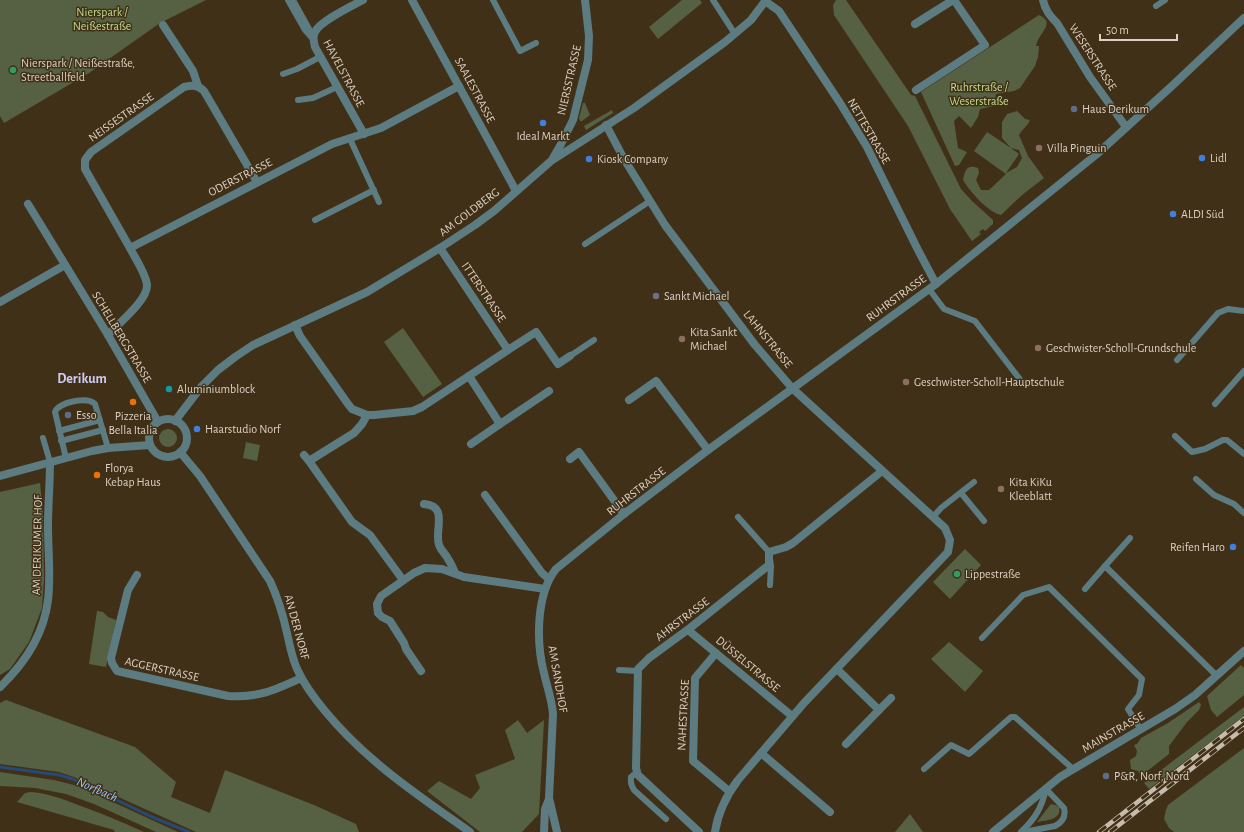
<svg xmlns="http://www.w3.org/2000/svg" width="1244" height="832" viewBox="0 0 1244 832" font-family="'Alegreya Sans',sans-serif">
<style>
.green{fill:#556142;fill-rule:evenodd}
.lines{fill:none;stroke-linecap:round;stroke-linejoin:round}
.stream{stroke:#264a75;stroke-width:3}
.service{stroke:#5c7c81;stroke-width:6}
.minor{stroke:#5c7c81;stroke-width:8}
.tertiary{stroke:#5c7c81;stroke-width:8}
.rail-casing{stroke:#c7bbac;stroke-width:4.5}
.rail{stroke:#413018;stroke-width:3;stroke-dasharray:9;stroke-linecap:butt}
.leisure-dot{fill:#2e9e5b;stroke:#413018;stroke-width:1.5}
.service-dot{fill:#5c6f8a;stroke:#413018;stroke-width:1.5}
.shop-dot{fill:#3f7fe0;stroke:#413018;stroke-width:1.5}
.education-dot{fill:#8d6e63;stroke:#413018;stroke-width:1.5}
.worship-dot{fill:#6b7280;stroke:#413018;stroke-width:1.5}
.culture-dot{fill:#0f9aa8;stroke:#413018;stroke-width:1.5}
.food-dot{fill:#e8710a;stroke:#413018;stroke-width:1.5}
.labels{text-anchor:middle;dominant-baseline:central;stroke-width:3;stroke-linejoin:round;paint-order:stroke}
.park-label{font-size:12px;fill:#c0de8b;stroke:#413018}
.street-label{font-size:12px;fill:#dbd0c2;stroke:#413018}
.poi-label{font-size:12px;fill:#dbd0c2;stroke:#413018;text-anchor:start}
.water-label{font-size:13px;font-style:italic;fill:#97c4fa;stroke:#413018}
.quarter-label{font-size:14px;font-weight:bold;fill:#cdcaf5;stroke:#413018}
</style>
<rect width="100%" height="100%" fill="#413018"/>
<g class="green">
<path d="M0 0H206L160 23 89 73 4 123 0 116Z"/>
<path d="M682 0H700L702 3 658 39 649 27Z"/>
<path d="M836 0H846L911 95 915 96 961 189 972 201 993 220V224L985 231 983 229 979 232 981 234 972 241 950 209 908 126 834 15 833 5Z"/>
<path d="M1039 15C1057 23 1038 33 1036 46H1039L1038 57 1035 66 1020 88 1014 91 996 94 994 106 980 109 978 117 971 128 959 116 954 121 958 148 967 152 959 165 955 166 921 92Z"/>
<path d="M583 103H585L590 115 582 121H580L579 118Z"/>
<path d="M612 110 613 113 586 130 584 126Z"/>
<path d="M1017 111 1025 119 1030 120C1028 126 1022 129 1019 135L1028 156 1044 178 1022 195 1001 215C988 212 970 192 963 180 965 170 967 164 978 168L979 173 976 180 981 190H989L1006 174 974 151 987 132 1011 148 1002 138V122L1007 114ZM1011 148 1019 150 1022 158 1017 167 1006 173 1019 154Z"/>
<path d="M403 328 442 384 423 397 384 342Z"/>
<circle cx="168" cy="438" r="9"/>
<path d="M246 442 260 445 257 461 243 458Z"/>
<path d="M40 483 43 513 44 580 42 608 29 642 10 669 0 675V492Z"/>
<path d="M965 549 981 565 950 599 933 582Z"/>
<path d="M97 611 103 612 108 617 116 620 106 667 89 664Z"/>
<path d="M949 642 983 671 965 692 931 659Z"/>
<path d="M1241 665 1244 668V695L1217 717 1211 710 1207 696Z"/>
<path d="M6 700 135 747 176 782 171 797 210 813 225 770 314 805 356 824 359 832H196L74 777 59 772 0 764V703Z"/>
<path d="M1199 702 1201 705 1199 710 1187 722 1169 746V754L1141 776 1138 771 1131 769 1130 760 1136 756 1137 751 1134 745 1137 744 1141 738 1168 723Z"/>
<path d="M1244 707V716L1149 789 1144 783Z"/>
<path d="M518 720 527 733 544 720 539 814 522 832H480L427 791 439 781 471 799 480 788 475 775 515 759 505 730Z"/>
<path d="M1244 748V832H1174L1169 828 1164 819 1166 810 1168 805Z"/>
<path d="M0 772 54 780 78 786 178 832H156L94 804 66 794 35 788 0 786Z"/>
<path d="M30 792C47 793 63 799 78 805 101 813 122 822 144 832H115L114 830 17 802 25 793Z"/>
<path d="M1051 804 1055 805 1059 807C1062 820 1047 820 1037 822Z"/>
<path d="M910 814 923 832H895Z"/>
</g>
<g class="lines">
<path class="stream" d="M0 767 59 775 73 779 152 817 189 832"/>
<g class="service">
<path d="M288 0 305 30 313 39"/>
<path d="M293 0 313 36"/>
<path d="M493 0 520 51 536 43"/>
<path d="M713 0 735 34"/>
<path d="M1156 6 1165 0"/>
<path d="M283 74 297 69 320 57"/>
<path d="M298 100 313 98 337 87"/>
<path d="M350 139 379 202"/>
<path d="M315 220 374 190"/>
<path d="M585 244 650 201"/>
<path d="M929 289 944 309 975 321 1022 382"/>
<path d="M570 356 594 340"/>
<path d="M1177 360 1218 313 1228 309 1244 311"/>
<path d="M1215 404 1244 371"/>
<path d="M59 431 100 420"/>
<path d="M1175 436 1192 452 1205 449 1223 440H1227L1244 454"/>
<path d="M43 438 50 462"/>
<path d="M61 441 103 430"/>
<path d="M66 458 55 412C59 402 88 396 95 404L108 448"/>
<path d="M1196 479 1214 495 1234 504 1244 513"/>
<path d="M961 493 984 521"/>
<path d="M738 517 769 552 771 566 770 585"/>
<path d="M933 517 941 508 974 482"/>
<path d="M1130 538 1105 566 1217 676"/>
<path d="M1085 589 1105 566"/>
<path d="M982 638 1023 595 1049 587 1142 679 1139 695 1128 709 1141 730"/>
<path d="M619 670 638 671"/>
<path d="M924 769 951 745 969 754 1011 717H1015L1073 769"/>
<path d="M637 772 631 777C630 782 631 785 634 790L666 819"/>
<path d="M1021 832C1035 819 1042 807 1046 789"/>
<path d="M1024 832 1055 826C1063 822 1066 816 1064 808L1046 789"/>
</g>
<g class="minor">
<path d="M363 0C352 6 320 21 315 32 312 37 314 42 315 47L364 134"/>
<path d="M412 0 516 191"/>
<path d="M1043 0C1045 10 1050 16 1057 23L1090 77 1126 127"/>
<path d="M765 1 779 11 840 103 867 147 918 250 936 284"/>
<path d="M915 24 953 0"/>
<path d="M163 25 193 71 198 86"/>
<path d="M916 90 985 45 954 0"/>
<path d="M606 125 624 159 665 225 755 345 792 388 945 528 950 540 948 552 804 703 738 780C726 796 718 812 715 832"/>
<path d="M553 158 560 146 573 120 588 60 589 36 585 0"/>
<path d="M28 204 108 335 158 422"/>
<path d="M130 248 85 169V160L91 152 184 87C193 85 198 85 204 91L257 182"/>
<path d="M0 302 65 265"/>
<path d="M295 325 300 336 348 404 352 409 367 415H374L413 411 422 407 508 350 440 248"/>
<path d="M108 335C118 324 148 300 147 285 146 274 135 258 130 248L332 144 381 128 459 86"/>
<path d="M508 350 536 332 558 364 570 356"/>
<path d="M469 376 500 424 471 444"/>
<path d="M629 400 656 381 708 450"/>
<path d="M367 415 362 424 354 433 309 461 352 522 370 535 403 580"/>
<circle cx="168" cy="438" r="19"/>
<path d="M175 421 201 387 218 370 235 357 253 345 367 292 440 248 475 225 494 211 551 161 634 108 725 42 751 20 766 0"/>
<path d="M500 424 549 391"/>
<path d="M180 452 200 476 270 581C278 598 283 615 287 633 290 646 292 659 298 671 305 686 315 699 325 711 366 761 418 795 470 832"/>
<path d="M304 455 309 461"/>
<path d="M570 459 579 452 624 514"/>
<path d="M0 476 92 451 108 448 150 445"/>
<path d="M485 495 542 573 549 579"/>
<path d="M424 504C449 506 434 530 439 545 441 551 446 554 448 559 451 563 453 568 455 573"/>
<path d="M137 575 128 590 111 658 112 663 117 671 228 696C258 698 275 690 301 678"/>
<path d="M688 630 792 716"/>
<path d="M716 653 695 678 693 761 730 792"/>
<path d="M837 669 879 710 846 744"/>
<path d="M421 671 406 649 404 643 390 621 382 617 378 613 377 604 381 596 414 573 425 568 442 569 464 577 545 589"/>
<path d="M0 687C24 664 44 634 48 600 51 576 48 551 48 526 48 505 50 483 50 462"/>
<path d="M879 710 891 698"/>
<path d="M761 753 830 812"/>
<path d="M544 832 545 809 549 799"/>
<path d="M557 832 549 798 553 714C552 700 547 687 544 673 536 642 536 594 556 569L624 514 708 450 936 284 1097 154 1173 85 1244 18"/>
<path d="M699 832 638 775 636 768 638 669 649 658 690 628 769 565V552L786 547 793 543 882 471"/>
</g>
<path class="tertiary" d="M993 832 1060 777 1175 709 1195 695 1244 651"/>
<defs>
<g id="rail">
<path d="M1099 832 1244 719"/>
<path d="M1110 832 1244 728"/>
</g>
</defs>
<use href="#rail" class="rail-casing"/>
<use href="#rail" class="rail"/>
</g>
<g class="leisure-dot">
<circle cx="13" cy="70" r="4"/>
<circle cx="957" cy="574" r="4"/>
</g>
<g class="service-dot">
<circle cx="1074" cy="109" r="4"/>
<circle cx="68" cy="415" r="4"/>
<circle cx="1106" cy="776" r="4"/>
</g>
<g class="shop-dot">
<circle cx="543" cy="123" r="4"/>
<circle cx="1202" cy="158" r="4"/>
<circle cx="589" cy="159" r="4"/>
<circle cx="1173" cy="214" r="4"/>
<circle cx="197" cy="429" r="4"/>
<circle cx="1233" cy="547" r="4"/>
</g>
<g class="education-dot">
<circle cx="1039" cy="148" r="4"/>
<circle cx="682" cy="339" r="4"/>
<circle cx="1038" cy="348" r="4"/>
<circle cx="906" cy="382" r="4"/>
<circle cx="1001" cy="489" r="4"/>
</g>
<circle class="worship-dot" cx="656" cy="296" r="4"/>
<circle class="culture-dot" cx="169" cy="389" r="4"/>
<g class="food-dot">
<circle cx="133" cy="402" r="4"/>
<circle cx="97" cy="475" r="4"/>
</g>
<g class="labels">
<g class="park-label">
<text x="102" y="12">Nierspark /<tspan x="102" dy="14">Neißestraße</tspan></text>
<text x="979" y="87">Ruhrstraße /<tspan x="979" dy="14">Weserstraße</tspan></text>
</g>
<g class="street-label">
<text transform="translate(1093 57) rotate(57)">WESERSTRASSE</text>
<text transform="translate(344 73) rotate(62)">HAVELSTRASSE</text>
<text transform="translate(569 80) rotate(-77)">NIERSSTRASSE</text>
<text transform="translate(475 90) rotate(62)">SAALESTRASSE</text>
<text transform="translate(121 117) rotate(-35)">NEISSESTRASSE</text>
<text transform="translate(869 131) rotate(60)">NETTESTRASSE</text>
<text transform="translate(240 177) rotate(-27)">ODERSTRASSE</text>
<text transform="translate(469 212) rotate(-37)">AM GOLDBERG</text>
<text transform="translate(484 292) rotate(56)">ITTERSTRASSE</text>
<text transform="translate(896 298) rotate(-36)">RUHRSTRASSE</text>
<text transform="translate(122 337) rotate(59)">SCHELLBERGSTRASSE</text>
<text transform="translate(768 339) rotate(51)">LAHNSTRASSE</text>
<text transform="translate(636 491) rotate(-38)">RUHRSTRASSE</text>
<text transform="translate(37 545) rotate(-89)">AM DERIKUMER HOF</text>
<text transform="translate(682 619) rotate(-37)">AHRSTRASSE</text>
<text transform="translate(297 627) rotate(75)">AN DER NORF</text>
<text transform="translate(748 664) rotate(40)">DÜSSELSTRASSE</text>
<text transform="translate(162 669) rotate(13)">AGGERSTRASSE</text>
<text transform="translate(558 679) rotate(80)">AM SANDHOF</text>
<text transform="translate(683 715) rotate(-87)">NAHESTRASSE</text>
<text transform="translate(1113 732) rotate(-30)">MAINSTRASSE</text>
</g>
<g class="poi-label">
<text x="21" y="63">Nierspark / Neißestraße,<tspan x="21" dy="14">Streetballfeld</tspan></text>
<text x="1082" y="109">Haus Derikum</text>
<text x="543" y="136" text-anchor="middle">Ideal Markt</text>
<text x="1047" y="148">Villa Pinguin</text>
<text x="1210" y="158">Lidl</text>
<text x="597" y="159">Kiosk Company</text>
<text x="1181" y="214">ALDI Süd</text>
<text x="664" y="296">Sankt Michael</text>
<text x="690" y="332">Kita Sankt<tspan x="690" dy="14">Michael</tspan></text>
<text x="1046" y="348">Geschwister-Scholl-Grundschule</text>
<text x="914" y="382">Geschwister-Scholl-Hauptschule</text>
<text x="177" y="389">Aluminiumblock</text>
<text x="76" y="415">Esso</text>
<text x="133" y="416" text-anchor="middle">Pizzeria<tspan x="133" dy="14">Bella Italia</tspan></text>
<text x="205" y="429">Haarstudio Norf</text>
<text x="105" y="468">Florya<tspan x="105" dy="14">Kebap Haus</tspan></text>
<text x="1009" y="482">Kita KiKu<tspan x="1009" dy="14">Kleeblatt</tspan></text>
<text x="1225" y="547" text-anchor="end">Reifen Haro</text>
<text x="965" y="574">Lippestraße</text>
<text x="1114" y="776">P&amp;R, Norf, Nord</text>
</g>
<g class="water-label">
<text transform="translate(97 790) rotate(24)">Norfbach</text>
</g>
<g class="quarter-label">
<text x="82" y="379">Derikum</text>
</g>
</g>
<path d="M1100 34v6h77v-6" fill="none" stroke="#dbd0c2" stroke-width="2"/>
<text x="1106" y="34" font-size="12" fill="#dbd0c2" stroke="#413018" stroke-width="3" paint-order="stroke">50 m</text>
</svg>
